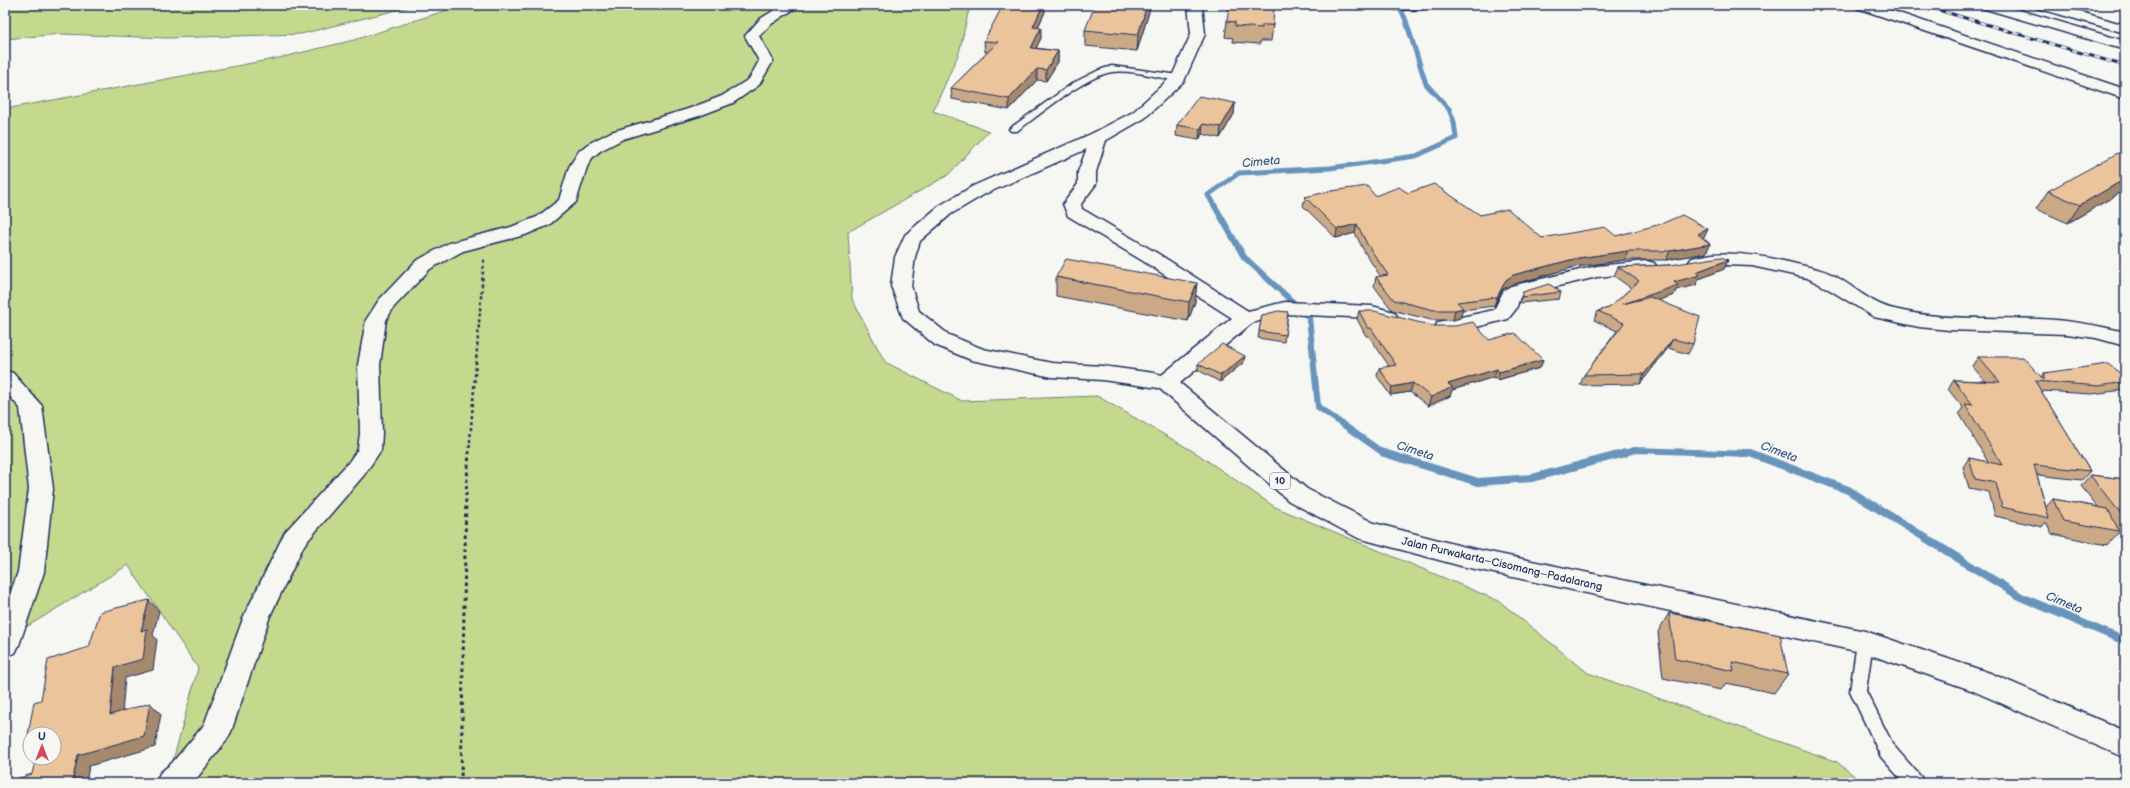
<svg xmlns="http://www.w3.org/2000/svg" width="2130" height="788" viewBox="0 0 2130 788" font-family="'Balsamiq Sans',sans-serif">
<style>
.green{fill:#c4d88e;stroke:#708476}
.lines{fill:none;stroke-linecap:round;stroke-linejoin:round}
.stream-far2{stroke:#6794bc;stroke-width:5}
.stream-far1{stroke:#6794bc;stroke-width:6}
.stream{stroke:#6794bc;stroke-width:8}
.lane-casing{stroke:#1b2f5e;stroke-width:3}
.street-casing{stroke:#1b2f5e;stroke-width:3}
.highway-casing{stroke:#1b2f5e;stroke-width:3}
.path-far1{stroke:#1b2f5e;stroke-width:2.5;stroke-dasharray:3 3;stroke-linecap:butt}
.path{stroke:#1b2f5e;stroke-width:3;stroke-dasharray:3.5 3.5;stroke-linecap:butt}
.lane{fill:#f6f6f2;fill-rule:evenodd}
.street{fill:#f6f6f2;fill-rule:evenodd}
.highway{fill:#f6f6f2;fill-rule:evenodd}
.rail-casing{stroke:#1b2f5e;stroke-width:3}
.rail{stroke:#f6f6f2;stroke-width:2;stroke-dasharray:6;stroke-linecap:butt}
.wall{fill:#cba986;stroke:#1b2f5e}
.shaded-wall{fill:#a5896d;stroke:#1b2f5e}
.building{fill:#ecc49c;stroke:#1b2f5e}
.labels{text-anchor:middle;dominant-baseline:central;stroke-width:3.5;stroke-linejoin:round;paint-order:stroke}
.shield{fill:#f6f6f2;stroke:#5d6b8a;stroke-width:1}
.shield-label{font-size:10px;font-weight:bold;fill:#1b2f5e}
.street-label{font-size:11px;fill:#1b2f5e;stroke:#f6f6f2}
.water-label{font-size:12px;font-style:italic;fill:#3a5985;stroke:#f6f6f2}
</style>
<rect width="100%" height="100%" fill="#f6f6f2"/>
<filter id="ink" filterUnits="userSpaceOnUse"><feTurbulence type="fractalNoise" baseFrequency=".025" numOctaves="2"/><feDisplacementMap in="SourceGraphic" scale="8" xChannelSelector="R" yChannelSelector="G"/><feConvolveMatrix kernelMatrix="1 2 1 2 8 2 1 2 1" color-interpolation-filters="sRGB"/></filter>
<g filter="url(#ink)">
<g class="green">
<path d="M5 5H417L301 34 167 38 61 34 5 39Z"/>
<path d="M463 5H970L959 53 933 111 989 131 948 175 848 232 852 299 885 362 962 401 1097 396 1196 453 1275 507 1499 601 1588 673 1837 762 1863 783H167L198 668 128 565 5 640V109L279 58 354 40Z"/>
</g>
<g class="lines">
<path class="stream-far2" d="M1209 197 1208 195 1239 173 1330 168 1416 156 1456 138 1454 122 1449 109 1426 84 1405 18 1398 5"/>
<g class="stream-far1">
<path d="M1209 196 1244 257 1309 317 1318 407 1382 452 1388 454"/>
<path d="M1621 454 1635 450 1752 454"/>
</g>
<g class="stream">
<path d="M1384 453 1478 482 1532 478 1625 453"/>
<path d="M1740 453H1750L1848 490 2021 597 2125 641"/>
</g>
<defs>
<g id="lane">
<path d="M1112 66 1179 75 1184 78 1179 81C1159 78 1131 69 1112 72 1084 77 1041 114 1017 131H1011L1009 129 1073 83 1099 70Z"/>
<path d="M1865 635 1871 637 1873 642 1866 691 1893 745 1921 777 1924 783H1904L1881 757 1850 691 1857 642 1859 637Z"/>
</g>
<g id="street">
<path d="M783 5H800L770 25 759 36 773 61 759 85 733 103 699 116 623 139 600 151 592 158 587 167 576 202 549 225 525 235 463 251 430 269 394 307 386 320 380 365 382 433 381 450 364 475 304 545 270 616 231 732 226 741 193 783H156L160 773 172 763 204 725 244 616 285 532 348 463 358 449 360 433 358 365 366 320 379 300 416 261 449 243 511 227 537 217 559 200 569 167 579 151 588 144 611 132 688 109 722 96 749 79 759 61 745 36 760 19Z"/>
<path d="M1378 5H1436C1431 11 1383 11 1378 5Z"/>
<path d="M1855 5H1875L2125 89V99L1857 8Z"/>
<path d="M1980 5H2002L2125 41V50L1982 8Z"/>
<path d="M1099 132 1105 133 1107 137 1096 172V184L1081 204 1082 209 1157 253 1248 311 1285 302 1372 306 1394 312 1397 316 1394 320 1387 322 1372 318 1285 314 1252 323 1174 388 1166 390 1158 388 1155 383 1158 378 1232 318 1143 261 1068 216 1063 204 1078 184V172L1091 137 1093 133Z"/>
<path d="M1712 254C1744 252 1774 258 1805 266 1813 268 1823 270 1831 274 1852 284 1870 304 1894 309 1941 321 1990 317 2039 319 2068 320 2096 325 2125 332V346L2096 338 2067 334 1949 330 1919 327 1874 317 1825 287 1807 278 1752 266 1725 265 1699 268 1692 266 1689 262 1692 258Z"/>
<path d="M1647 261 1654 263 1657 267 1654 271 1597 277 1525 294 1520 297 1516 309 1508 319 1453 333 1438 332 1435 327 1438 322 1494 310 1504 290 1511 286 1597 266Z"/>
<path d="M5 371 13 373 42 406 53 489 44 572 19 645 15 653 5 656V608L18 572 29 489 20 408 5 391Z"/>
</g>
<g id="highway">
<path d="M1188 5H1202L1205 34 1184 81 1145 118 1105 141 985 194 951 214 920 241 915 257 911 286 919 311 949 335 983 349 1052 363 1102 366 1154 373 1174 378 1307 489 1374 523 1461 546 1865 631 1990 673 2125 731V758L1971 690 1865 653 1461 566 1358 538 1289 501 1159 388 1102 380 1052 377 971 360 935 345 903 318 891 286 895 257 905 235 939 206 973 186 1093 133 1133 112 1172 76 1191 34Z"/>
<path d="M2035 5H2057L2125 25V33L2037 8Z"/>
</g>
</defs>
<use href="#lane" class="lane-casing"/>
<use href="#street" class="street-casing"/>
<use href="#highway" class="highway-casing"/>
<path class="path-far1" d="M469 454 484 258"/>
<path class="path" d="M461 783 466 491 469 453"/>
<use href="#lane" class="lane"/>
<use href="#street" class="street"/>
<use href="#highway" class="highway"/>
<defs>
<path id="rail" d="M1922 5 2125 66"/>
</defs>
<use href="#rail" class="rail-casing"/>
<use href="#rail" class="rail"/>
</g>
<g class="wall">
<path d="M1045 12 1038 27 1041 38 1036 48 1058 51V62L1046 81 1037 80 1009 110 952 99 951 88 988 52H985L984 41Z"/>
<path d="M1149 12 1137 51 1085 46V30Z"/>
<path d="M1227 21 1273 25 1271 41H1260V44L1233 42V38L1225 37Z"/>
<path d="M1235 103 1234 114 1220 138 1202 134 1199 140 1176 136 1177 125Z"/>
<path d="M2125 155V190L2068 223 2036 209 2048 191Z"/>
<path d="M1408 193 1480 215 1542 238 1616 236 1704 238H1703L1710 244 1706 253 1666 260H1625L1575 267 1511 285 1503 289 1494 306 1462 310 1460 318 1453 320H1431L1392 310 1374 286 1376 277H1381L1365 253 1355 233 1336 238 1303 206 1305 197 1375 196Z"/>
<path d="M1728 260 1724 269 1699 279 1696 285 1676 290 1674 295 1658 300 1693 344 1688 354 1668 348 1640 384 1580 385 1584 375 1617 331 1594 320 1598 311 1609 308 1631 288 1614 276 1618 267 1670 265Z"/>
<path d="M1056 277 1195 302 1188 321 1056 296Z"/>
<path d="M1523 292H1561L1559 299 1519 303Z"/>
<path d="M1359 311 1489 340 1543 360 1540 368 1497 380 1494 377 1452 390 1450 396 1428 406 1410 392 1390 395 1377 376 1379 368 1389 366 1369 336H1366L1357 319Z"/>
<path d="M1288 312 1284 342 1258 338 1262 315Z"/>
<path d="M1978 357 2041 377 2044 373 2125 377V388L2123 390 2092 394 2041 391 2090 471 2082 480 2037 475 2046 507 2053 499 2098 507 2081 486 2090 475 2125 479V533H2118L2107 545 2052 534 2046 522 2042 527 1995 516 1989 492 1969 488 1963 467 1969 458 1988 462 1959 413 1963 408 1948 389 1954 380 1985 381 1972 366Z"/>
<path d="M1244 362 1220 382 1198 370V364Z"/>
<path d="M1669 613 1788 674 1774 693 1726 683 1721 690 1663 678 1658 632Z"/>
</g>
<g class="shaded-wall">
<path d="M1043 5H1044L1045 12 1033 37V27Z"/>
<path d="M1147 5H1150L1149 12 1137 51 1138 35Z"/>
<path d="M1041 28V38L1031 58V48Z"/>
<path d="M1058 51V62L1046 81V70Z"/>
<path d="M1037 69V80L1009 110V99Z"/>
<path d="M1235 103 1234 114 1220 138 1221 127Z"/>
<path d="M1203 124 1202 134 1199 140 1200 129Z"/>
<path d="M2125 179V190L2068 223 2080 205Z"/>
<path d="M1357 224 1355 233 1336 238 1337 229Z"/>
<path d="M1708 229 1704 238 1694 243 1698 234Z"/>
<path d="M1710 244 1706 253 1666 260 1670 251Z"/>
<path d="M1628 251 1625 260 1575 267 1511 285 1503 289 1494 306 1497 297 1506 280 1513 275 1578 258Z"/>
<path d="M1728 260 1724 269 1699 279 1696 285 1676 290 1674 295 1619 314 1623 304 1674 282 1696 272Z"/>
<path d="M1197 283 1195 302 1188 321 1189 302Z"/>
<path d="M1463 308 1460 318 1453 320 1455 310Z"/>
<path d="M1673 339 1668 348 1640 384 1644 374Z"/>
<path d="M1245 356 1244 362 1220 382 1221 375Z"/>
<path d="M1543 360 1540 368 1497 380 1499 372Z"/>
<path d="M1497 369 1494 377 1452 390 1450 396 1428 406 1431 397 1448 384Z"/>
<path d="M1413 383 1410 392 1390 395 1392 387Z"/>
<path d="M149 600 159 611 153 635 157 640 153 670 125 678 121 726 110 715 115 667 141 631Z"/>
<path d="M150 703 161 714 155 747 89 766 86 783H72L78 755Z"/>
<path d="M44 729 49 734H30V737L28 735Z"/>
</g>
<g class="building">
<path d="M1003 5H1043L1033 27 1041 28 1031 48 1058 51 1046 70 1037 69 1009 99 951 88 998 42 984 41Z"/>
<path d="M1095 5H1147L1138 35 1085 30Z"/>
<path d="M1229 5H1274L1273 25H1262V28L1235 26V22L1227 21Z"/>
<path d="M1199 96 1235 103 1221 127 1203 124 1200 129 1177 125Z"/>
<path d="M2118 153 2125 155V179L2080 205 2048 191Z"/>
<path d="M1434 184 1480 215 1508 209 1542 238 1605 227 1616 236 1661 224 1682 215 1708 229 1698 234 1710 244 1670 251H1628L1578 258 1513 275 1506 280 1497 297 1457 302 1463 308 1455 310H1434L1394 300 1376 277 1388 275 1367 244 1357 224 1337 229 1305 197 1331 191 1367 186 1375 196 1399 187 1408 193Z"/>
<path d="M1721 257 1728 260 1696 272 1700 275 1674 282 1678 285 1623 304 1650 297 1700 317 1693 344 1673 339 1644 374 1584 375 1624 323 1598 311 1609 308 1639 281 1618 267 1670 265Z"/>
<path d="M1066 259 1197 283 1189 302 1056 277Z"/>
<path d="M1549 284 1561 292 1522 297 1523 292Z"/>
<path d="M1278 311 1288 312 1285 335 1259 331 1262 315Z"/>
<path d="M1359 311H1374L1433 326H1455L1473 322 1489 340 1515 333 1543 360 1499 372 1497 369 1448 384 1453 387 1431 397 1413 383 1392 387 1379 368 1396 365 1371 328H1368Z"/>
<path d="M1222 344 1245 356 1221 375 1198 364Z"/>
<path d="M1978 357H2023L2044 380V373L2108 364 2125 377V382L2099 386 2035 381 2090 471 2034 465 2049 518 2002 507 1996 483 1975 479 1969 458 2002 465 1965 404 1973 405 1954 380 2000 382Z"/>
<path d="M2090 475 2125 479V519Z"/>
<path d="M2053 499 2108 509 2119 531 2063 521Z"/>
<path d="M149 600 141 631 147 629 143 659 115 667 110 715 150 703 144 736 78 755 72 783H10V781L32 774 36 758H54V734H43L44 729 28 735 34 702 41 700 48 660 89 647 100 612Z"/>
<path d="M1669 613 1780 635 1788 674 1732 662 1734 671 1675 659Z"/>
</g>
</g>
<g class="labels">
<rect class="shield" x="1270" y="473" width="20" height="16" rx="3"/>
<g class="shield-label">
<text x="1280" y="481">10</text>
</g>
<g class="street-label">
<text transform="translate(1502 564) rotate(13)">Jalan Purwakarta–Cisomang–Padalarang</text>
</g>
<g class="water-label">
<text transform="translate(1261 162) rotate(-5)">Cimeta</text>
<text transform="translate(1415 451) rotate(18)">Cimeta</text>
<text transform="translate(1779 452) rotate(21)">Cimeta</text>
<text transform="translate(2064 603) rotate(23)">Cimeta</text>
</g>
</g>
<rect width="2130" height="788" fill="none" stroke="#f6f6f2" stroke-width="20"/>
<rect x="10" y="10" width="2110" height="768" fill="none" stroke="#1b2f5e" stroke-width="1.5" filter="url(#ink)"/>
<g transform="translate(42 746)"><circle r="19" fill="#f6f6f2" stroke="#9ea6b7"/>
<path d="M0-3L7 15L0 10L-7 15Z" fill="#d1495b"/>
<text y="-6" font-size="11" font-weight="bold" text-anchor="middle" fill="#1b2f5e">U</text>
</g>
</svg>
